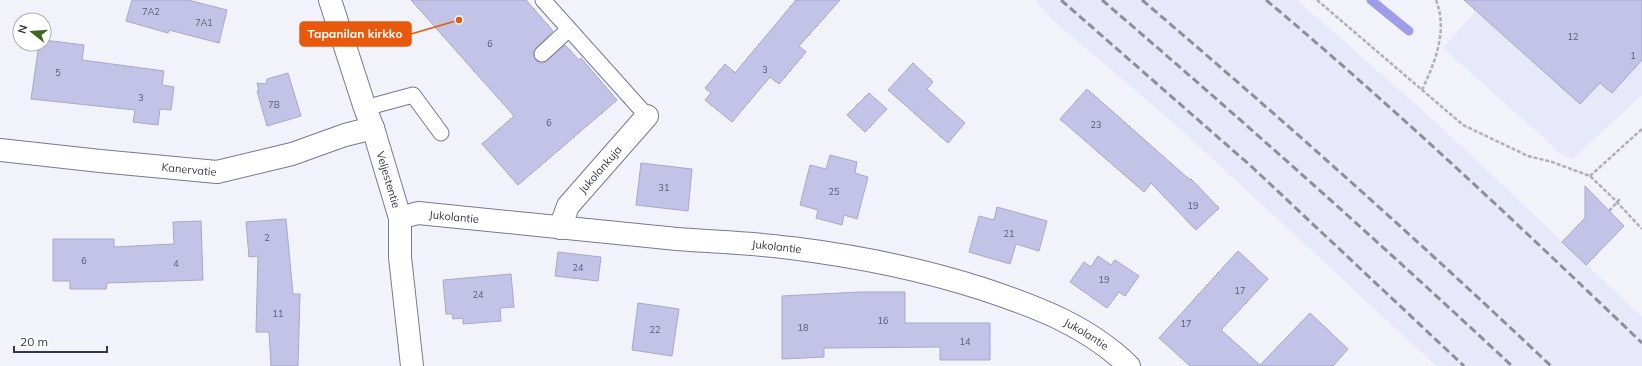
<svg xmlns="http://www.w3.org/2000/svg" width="1642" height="366" viewBox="0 0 1642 366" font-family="Mulish,sans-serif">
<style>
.built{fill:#e7e8f9}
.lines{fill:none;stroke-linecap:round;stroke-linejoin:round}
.stream{stroke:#9d9dec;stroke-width:9}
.building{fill:#c2c3e7;stroke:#a7a8cb}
.service-casing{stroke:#777898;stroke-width:17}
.minor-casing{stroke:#777898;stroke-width:24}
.path{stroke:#aeafb9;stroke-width:2.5;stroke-dasharray:4 2;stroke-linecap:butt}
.service{stroke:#fff;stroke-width:15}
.minor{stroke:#fff;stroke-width:22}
.rail{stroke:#8d8e99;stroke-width:3;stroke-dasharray:8 4;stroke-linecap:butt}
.labels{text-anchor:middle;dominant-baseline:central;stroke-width:3;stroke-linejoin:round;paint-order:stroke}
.number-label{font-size:9px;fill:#5a5b6e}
.street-label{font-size:11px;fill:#373846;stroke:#fff}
.leader{fill:none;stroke:#e8590c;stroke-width:1.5}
.callout-dot{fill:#e8590c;stroke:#fff;stroke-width:1.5}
.callout{fill:#e8590c;stroke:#e8590c;stroke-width:1.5}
.callout-label{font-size:12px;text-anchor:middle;font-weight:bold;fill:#fff}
</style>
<rect width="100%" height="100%" fill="#f2f2fa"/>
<g class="built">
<path d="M1035 0H1297L1439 125 1642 317V366H1439L1434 364 1176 125 1054 21Z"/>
<path d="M1642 0V95L1572 159 1557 152 1544 138 1443 48 1476 11Z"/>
</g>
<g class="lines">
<path class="stream" d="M1371 0 1409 31"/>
</g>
<g class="building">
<path d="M132 0H188L227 10 219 43 169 30 168 33 126 21Z"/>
<path d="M411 0H526L553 31 536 48 533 52 535 60 540 63H544L565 45 579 60 581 58 617 100 518 185 482 144 514 116Z"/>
<path d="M796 0H840L799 46 806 52 779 84 770 77 732 122 705 100 711 93 705 88 725 64 735 73Z"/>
<path d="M1464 0H1642V60L1612 93 1600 83 1580 104Z"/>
<path d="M44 40 84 45 82 60 164 71 162 85 174 87 171 110 160 109 158 125 133 122 135 110 31 99 39 44H44Z"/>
<path d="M913 63 933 82 927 89 965 123 948 143 888 90Z"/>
<path d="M288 73 301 116 267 126 257 91H259L257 83 266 84 267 79Z"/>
<path d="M1087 89 1190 180 1191 179 1219 208 1196 230 1151 183 1144 192 1060 119Z"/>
<path d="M869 93 887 109 865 132 847 115Z"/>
<path d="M830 155 857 162 855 173 868 177 857 219 844 215 842 225 816 218 818 210 800 205 810 165 826 169Z"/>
<path d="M641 163 692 169 688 211 636 205Z"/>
<path d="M1585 186 1624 226 1586 265 1562 242 1585 218Z"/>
<path d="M997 207 1047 221 1039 251 1016 244 1010 264 969 252 979 216 994 220Z"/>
<path d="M286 219 293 294H300L298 366H271L269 332H256L258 256 249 257 246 222Z"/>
<path d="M201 221 203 280 107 283 106 289H70V281H53V239H114V247L174 244 173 222Z"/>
<path d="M1238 251 1268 279 1221 330 1260 365 1310 313 1348 349 1333 366H1190L1159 338Z"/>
<path d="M558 252 601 257 598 281 555 276Z"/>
<path d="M1098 256 1111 265 1115 260 1139 276 1125 296 1119 292 1107 308 1070 282 1084 262 1091 267Z"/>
<path d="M511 274 514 307 500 308 501 321 463 324V318L453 319 452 314H446L443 280Z"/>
<path d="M859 292H905V323H990V360H940V347L824 348V357L782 359V296Z"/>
<path d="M638 303 679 309 672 356 632 350Z"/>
</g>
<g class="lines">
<defs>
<g id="service">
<path d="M543 0 647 116"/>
<path d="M542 54 569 29"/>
<path d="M365 108 413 95 441 133"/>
</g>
<g id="minor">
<path id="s1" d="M330 0 365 108 373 128 400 218V257L412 366"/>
<path id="s2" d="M0 150 100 161 217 172 292 154 345 135 373 128"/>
<path id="s3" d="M400 218 418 213C504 222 591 230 677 239 715 242 753 243 791 248 856 256 921 269 983 289 1037 307 1088 326 1129 366"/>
<path id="s4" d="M560 228 568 206 647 116"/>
</g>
</defs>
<use href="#service" class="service-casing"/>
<use href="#minor" class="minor-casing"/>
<g class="path">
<path d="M1317 0 1463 125 1528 156 1552 162 1590 176 1613 198 1642 229"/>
<path d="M1422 90C1435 62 1448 31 1436 0"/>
<path d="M1590 176 1642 129"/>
<path d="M1609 211 1620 199"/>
</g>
<use href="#service" class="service"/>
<use href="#minor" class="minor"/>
<g class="rail">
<path d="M1061 0 1252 167 1464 366"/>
<path d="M1102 0C1241 119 1378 241 1512 366"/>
<path d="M1142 0C1281 118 1418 240 1551 366"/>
<path d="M1266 0C1396 109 1520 226 1642 343"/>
</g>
</g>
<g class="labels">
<g class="number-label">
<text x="151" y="11">7A2</text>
<text x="204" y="22">7A1</text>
<text x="1573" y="36">12</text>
<text x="490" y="43">6</text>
<text x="1633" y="55">1</text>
<text x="765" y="69">3</text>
<text x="58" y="72">5</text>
<text x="141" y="97">3</text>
<text x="274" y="104">7B</text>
<text x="549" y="122">6</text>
<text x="1096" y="124">23</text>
<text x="664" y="187">31</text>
<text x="834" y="191">25</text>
<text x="1193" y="205">19</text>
<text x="1009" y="233">21</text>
<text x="267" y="237">2</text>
<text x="84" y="260">6</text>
<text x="176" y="263">4</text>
<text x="578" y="267">24</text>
<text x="1104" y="279">19</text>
<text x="1240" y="290">17</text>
<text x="478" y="294">24</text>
<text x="278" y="313">11</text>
<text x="883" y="320">16</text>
<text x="1186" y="323">17</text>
<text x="803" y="327">18</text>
<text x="655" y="329">22</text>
<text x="965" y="341">14</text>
</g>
<g class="street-label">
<text stroke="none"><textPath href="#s2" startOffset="190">Kanervatie</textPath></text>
<text stroke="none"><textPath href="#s4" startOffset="72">Jukolankuja</textPath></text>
<text stroke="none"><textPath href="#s1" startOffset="189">Veljestentie</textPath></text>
<text stroke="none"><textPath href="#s3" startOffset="55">Jukolantie</textPath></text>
<text stroke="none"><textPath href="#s3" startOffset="379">Jukolantie</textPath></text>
<text stroke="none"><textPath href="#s3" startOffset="703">Jukolantie</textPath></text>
</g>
</g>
<path class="leader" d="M459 20L411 34"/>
<circle class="callout-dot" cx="459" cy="20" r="4"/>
<rect class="callout" x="300" y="22" width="111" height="24" rx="4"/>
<g class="callout-label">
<text x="355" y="38">Tapanilan kirkko</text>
</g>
<g transform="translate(32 32) rotate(287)"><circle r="19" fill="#ffffff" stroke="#afafb5"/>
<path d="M0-3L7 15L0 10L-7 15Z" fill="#406620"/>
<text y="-6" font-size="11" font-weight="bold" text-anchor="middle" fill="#373846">N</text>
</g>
<path d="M14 346v6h93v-6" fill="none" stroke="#373846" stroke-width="2"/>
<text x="20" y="346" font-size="12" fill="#373846" stroke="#ffffff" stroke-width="3" paint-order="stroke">20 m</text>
</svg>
